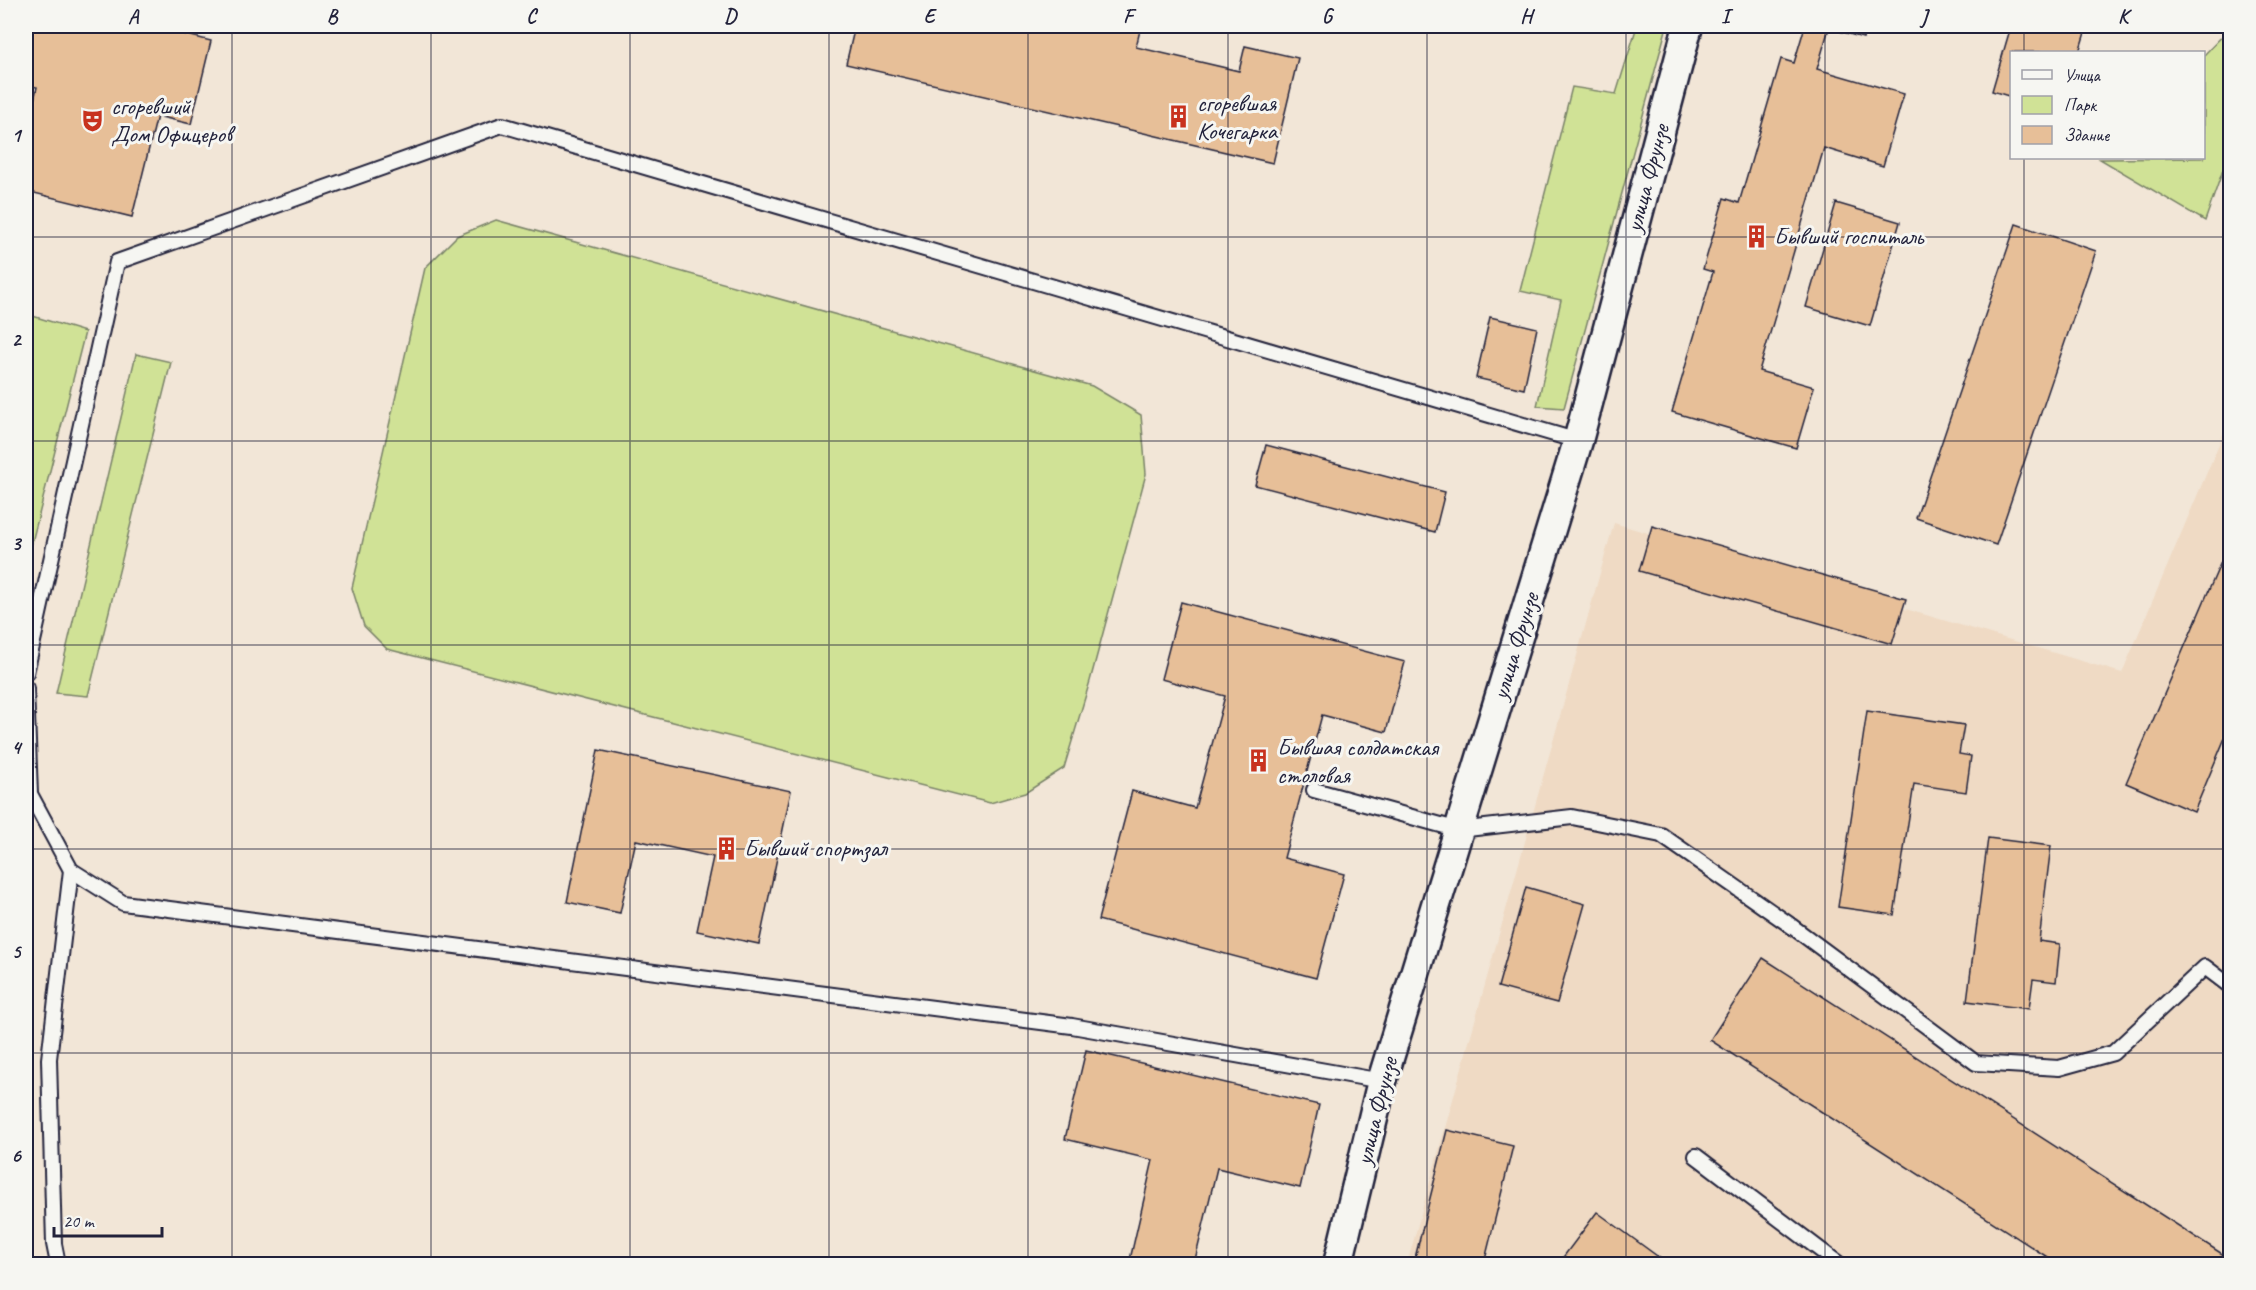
<svg xmlns="http://www.w3.org/2000/svg" width="2256" height="1290" viewBox="0 0 2256 1290" font-family="Caveat,sans-serif">
<style>
.built{fill:#efdac4}
.green{fill:#d0e296;stroke:#798268;stroke-width:1.5}
.building{fill:#e7bf98;stroke:#22223b;stroke-width:1.5}
.lines{fill:none;stroke-linecap:round;stroke-linejoin:round}
.service-casing{stroke:#22223b;stroke-width:18}
.minor-casing{stroke:#22223b;stroke-width:33}
.service{stroke:#f6f6f2;stroke-width:14}
.minor{stroke:#f6f6f2;stroke-width:28}
.grid{fill:none;stroke:#22223b;stroke-width:1.5;stroke-opacity:0.55}
.labels{text-anchor:middle;dominant-baseline:central;stroke-width:6;stroke-linejoin:round;paint-order:stroke}
.poi-label{font-size:24px;fill:#22223b;stroke:#f6f6f2;text-anchor:start}
.street-label{font-size:24px;fill:#22223b;stroke:#f6f6f2}
.neatline{fill:none;stroke:#22223b;stroke-width:2}
.grid-label{font-size:20px;text-anchor:middle;font-weight:bold;fill:#22223b}
</style>
<rect width="100%" height="100%" fill="#f2e6d7"/>
<filter id="ink" filterUnits="userSpaceOnUse"><feTurbulence type="fractalNoise" baseFrequency=".0167" numOctaves="2"/><feDisplacementMap in="SourceGraphic" scale="12" xChannelSelector="R" yChannelSelector="G"/><feConvolveMatrix kernelMatrix="1 2 1 2 8 2 1 2 1" color-interpolation-filters="sRGB"/></filter>
<g filter="url(#ink)">
<path class="built" d="M2230 418V1264H1407L1614 523 2122 673Z"/>
<g class="green">
<path d="M1637 26H1667L1564 408 1537 406 1561 300 1520 291 1572 87 1616 94Z"/>
<path d="M2229 29 2230 150 2205 221 2100 159 2204 158V55Z"/>
<path d="M496 220 1092 386 1141 415 1146 474 1090 681 1064 768 1025 793 990 803 387 649 364 626 352 588 425 268 457 236Z"/>
<path d="M26 314 85 332 26 566Z"/>
<path d="M136 354 171 362 88 696 56 693Z"/>
</g>
<g class="building">
<path d="M26 26H181L179 33 211 41 191 124 157 116 132 217 26 191V137L37 87 26 85Z"/>
<path d="M855 26H1141L1136 47 1239 71 1245 46 1298 58 1273 163 846 64Z"/>
<path d="M1805 26H1867L1863 38 1829 28 1817 69 1904 94 1883 166 1824 148 1759 371 1814 387 1796 448 1672 412 1713 272 1703 269 1724 198 1739 203 1781 59 1794 63Z"/>
<path d="M2011 26H2087L2079 52H2012V97L1992 91Z"/>
<path d="M1836 203 1900 222 1870 326 1806 307Z"/>
<path d="M2016 224 2096 251 1996 545 1916 518Z"/>
<path d="M1490 317 1537 328 1524 389 1476 378Z"/>
<path d="M1266 445 1445 492 1435 532 1255 485Z"/>
<path d="M1652 526 1906 599 1892 644 1639 571Z"/>
<path d="M2230 541V726L2194 812 2126 783Z"/>
<path d="M1181 602 1405 662 1386 732 1322 715 1284 858 1344 874 1316 978 1098 920 1132 791 1195 808 1225 696 1161 679Z"/>
<path d="M1867 711 1964 725 1959 754 1971 756 1966 792 1914 784 1894 915 1838 907Z"/>
<path d="M598 750 791 791 759 944 697 931 713 857 636 840 620 913 567 902Z"/>
<path d="M1988 838 2051 846 2039 941 2060 944 2056 982 2033 979 2029 1009 1967 1001Z"/>
<path d="M1526 887 1585 904 1557 1003 1498 987Z"/>
<path d="M1763 958 2230 1259V1264H2058L1710 1040Z"/>
<path d="M1086 1050 1319 1105 1300 1188 1217 1168 1194 1264H1129L1153 1160 1065 1139Z"/>
<path d="M1447 1130 1513 1146 1484 1264H1441L1415 1258Z"/>
<path d="M1597 1212 1668 1264H1558Z"/>
</g>
<g class="lines">
<defs>
<g id="service">
<path d="M26 673 117 262 502 125 1578 441"/>
<path d="M26 688 30 794 71 870 123 903 1072 1026 1382 1081"/>
<path d="M1314 790 1459 830 1572 817 1661 835 1790 925 1976 1063 2059 1068 2113 1053 2205 967 2230 986"/>
<path d="M1696 1156 1839 1264"/>
<path d="M58 1264 54 1244 49 1059 71 870"/>
</g>
<path id="minor" d="M1338 1264 1382 1081 1578 441 1688 26"/>
</defs>
<use href="#service" class="service-casing"/>
<use href="#minor" class="minor-casing"/>
<use href="#service" class="service"/>
<use href="#minor" class="minor"/>
</g>
</g>
<path class="grid" d="M232 26V1264M431 26V1264M630 26V1264M829 26V1264M1028 26V1264M1228 26V1264M1427 26V1264M1626 26V1264M1825 26V1264M2024 26V52M2024 158V1264M26 237H2230M26 441H2230M26 645H2230M26 849H2230M26 1053H2230"/>
<defs>
<symbol id="building-bare" viewBox="-9 -9 18 18"><path d="M-4-6H4V6H1V3H-1V6H-4ZM-2.5-4.3h1.7v1.8h-1.7ZM.8-4.3h1.7v1.8H.8ZM-2.5-1h1.7V.8h-1.7ZM.8-1h1.7V.8H.8Z" fill="#c8321e" stroke="#f6f6f2" stroke-width="2.5" paint-order="stroke"/></symbol>
<symbol id="theatre-bare" viewBox="-9 -9 18 18"><path d="M-5-5.5Q0-4 5-5.5V0Q5 5 0 6Q-5 5-5 0ZM-3.3-2.5H-1v1.5H-3.3ZM1-2.5H3.3v1.5H1ZM-2.8 1Q0 5.5 2.8 1Z" fill="#c8321e" stroke="#f6f6f2" stroke-width="2.5" paint-order="stroke"/></symbol>
</defs>
<g fill-rule="evenodd">
<use href="#building-bare" x="1162" y="100" width="33" height="33"/>
<use href="#theatre-bare" x="76" y="104" width="33" height="33"/>
<use href="#building-bare" x="1740" y="220" width="33" height="33"/>
<use href="#building-bare" x="1242" y="744" width="33" height="33"/>
<use href="#building-bare" x="710" y="832" width="33" height="33"/>
</g>
<g class="labels">
<g class="poi-label">
<text x="1197" y="103">сгоревшая<tspan x="1197" dy="28">Кочегарка</tspan></text>
<text x="111" y="106">сгоревший<tspan x="111" dy="28">Дом Офицеров</tspan></text>
<text x="1774" y="236">Бывший госпиталь</text>
<text x="1277" y="747">Бывшая солдатская<tspan x="1277" dy="28">столовая</tspan></text>
<text x="744" y="848">Бывший спортзал</text>
</g>
<g class="street-label">
<text transform="translate(1647 178) rotate(-75)">улица Фрунзе</text>
<text transform="translate(1515 646) rotate(-73)">улица Фрунзе</text>
<text transform="translate(1376 1111) rotate(-76)">улица Фрунзе</text>
</g>
</g>
<rect width="2256" height="1290" fill="none" stroke="#f6f6f2" stroke-width="66"/>
<rect x="2010" y="51" width="195" height="108" fill="#f6f6f2" stroke="#a1a1a9" stroke-width="1.5"/>
<rect x="2022" y="70" width="30" height="9" fill="#f6f6f2" stroke="#a1a1a9" stroke-width="1.5"/>
<text x="2064" y="81" font-size="18" fill="#22223b">Улица</text>
<rect x="2022" y="96" width="30" height="18" fill="#d0e296" stroke="#a1a1a9" stroke-width="1.5"/>
<text x="2064" y="111" font-size="18" fill="#22223b">Парк</text>
<rect x="2022" y="126" width="30" height="18" fill="#e7bf98" stroke="#a1a1a9" stroke-width="1.5"/>
<text x="2064" y="141" font-size="18" fill="#22223b">Здание</text>
<path d="M54 1227v9h108v-9" fill="none" stroke="#22223b" stroke-width="3"/>
<text x="63" y="1227" font-size="18" fill="#22223b" stroke="#f6f6f2" stroke-width="4.5" paint-order="stroke">20 m</text>
<rect x="33" y="33" width="2190" height="1224" class="neatline"/>
<g class="grid-label">
<text x="133" y="23">A</text>
<text x="332" y="23">B</text>
<text x="531" y="23">C</text>
<text x="730" y="23">D</text>
<text x="929" y="23">E</text>
<text x="1128" y="23">F</text>
<text x="1327" y="23">G</text>
<text x="1526" y="23">H</text>
<text x="1725" y="23">I</text>
<text x="1924" y="23">J</text>
<text x="2123" y="23">K</text>
<text x="16" y="142">1</text>
<text x="16" y="346">2</text>
<text x="16" y="550">3</text>
<text x="16" y="754">4</text>
<text x="16" y="958">5</text>
<text x="16" y="1162">6</text>
</g>
</svg>
